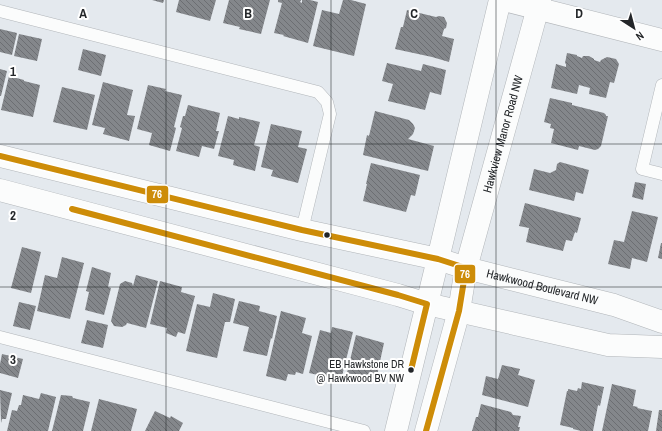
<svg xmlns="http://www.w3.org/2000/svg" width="662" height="431" viewBox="0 0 662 431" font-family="'Archivo Narrow',sans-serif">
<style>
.building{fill:url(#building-back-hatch)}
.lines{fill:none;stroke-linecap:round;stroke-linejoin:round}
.lane-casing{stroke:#b1b5b9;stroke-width:13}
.street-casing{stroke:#b1b5b9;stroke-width:23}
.secondary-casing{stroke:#b1b5b9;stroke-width:23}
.lane{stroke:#fbfcfc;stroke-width:12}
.street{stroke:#fbfcfc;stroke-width:22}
.secondary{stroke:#fbfcfc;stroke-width:22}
.bus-1-casing{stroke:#fff;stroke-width:9}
.bus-1{stroke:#cd8c08;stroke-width:6}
.grid{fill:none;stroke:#232629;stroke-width:1;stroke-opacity:0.55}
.bus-dot{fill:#232629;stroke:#fff;stroke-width:1.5}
.labels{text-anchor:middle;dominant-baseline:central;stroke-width:4;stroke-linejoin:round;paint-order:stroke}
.bus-label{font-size:11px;fill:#232629;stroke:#fff;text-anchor:end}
.street-label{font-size:12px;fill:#232629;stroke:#fff}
.grid-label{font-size:13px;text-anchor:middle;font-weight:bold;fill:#232629;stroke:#fff;stroke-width:4;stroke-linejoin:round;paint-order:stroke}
.line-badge{stroke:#fff;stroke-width:1.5}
.badge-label{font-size:11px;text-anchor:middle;font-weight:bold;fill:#fff}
</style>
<defs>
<pattern id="building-back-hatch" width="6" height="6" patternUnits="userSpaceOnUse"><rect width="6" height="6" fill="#84878b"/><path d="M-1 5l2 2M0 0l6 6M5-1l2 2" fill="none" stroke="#6c6e72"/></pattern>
</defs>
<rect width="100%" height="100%" fill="#e4e9ee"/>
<g class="building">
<path d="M152 0H164L163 3Z"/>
<path d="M179 0H216L210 21 176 12Z"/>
<path d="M229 0H270L261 34 239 29 240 27 223 23Z"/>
<path d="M278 0H301L300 2 302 3V0H310L318 2 308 43 283 36 284 35 274 33 282 3 278 2Z"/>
<path d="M343 0H351L366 4 354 56 313 46 322 10 339 14Z"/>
<path d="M407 10 436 17 439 16 444 17 447 23 446 28 444 29 442 36 454 39 449 62 432 57 395 49 401 27H403Z"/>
<path d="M0 29 17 33 12 55 0 52Z"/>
<path d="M19 34 42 39 37 61 14 56Z"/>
<path d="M83 49 106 55 101 76 78 70Z"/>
<path d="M567 53 577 55V56L582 58 583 56H589L594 59V60L600 62 601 60 607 57 616 59 619 64 614 83 610 82 606 98 589 94 590 88 579 85 577 94 551 88 556 64 566 67V64L565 63Z"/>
<path d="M387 63 421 71 423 64 446 70 441 95 430 92 425 110 388 101 393 84 382 81Z"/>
<path d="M0 69 7 71 1 96H0Z"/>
<path d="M9 76 24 80V81L40 85 33 117 1 110Z"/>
<path d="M103 82 133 90 127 115 135 116 129 141 103 134 105 128 92 125Z"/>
<path d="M148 85 166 89 165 91 182 95 174 127 176 128 170 151 149 145 152 133 137 129Z"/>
<path d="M62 87 95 95 87 130 53 122Z"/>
<path d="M550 98 572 103V105L604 113 606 115V116H608L601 146 598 149 595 150 579 146 578 150 551 143 554 129 550 128 551 124 544 122Z"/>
<path d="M188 105 220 113 216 131H219L214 149 202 146 199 157 176 151 182 128 180 127 183 116H185Z"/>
<path d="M375 111 409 120 413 124 415 128 413 134 408 139 434 146 428 171 363 155 367 135 369 136Z"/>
<path d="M228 116 239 119V117L260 122 254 145 260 147 255 171 233 165 234 160 218 156Z"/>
<path d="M271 124 302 131 298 147 307 149 298 183 271 176 273 170 261 167Z"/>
<path d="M560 162 589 170 583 194 576 192 574 201 529 190 534 169 550 173 556 170 557 164Z"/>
<path d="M371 163 420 175 415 196 411 195 406 212 363 201 367 184H366Z"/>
<path d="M635 182 646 184 643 200 632 197Z"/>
<path d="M525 203 581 218 577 233 575 232 572 241 566 240 563 251 526 242 529 228 519 226Z"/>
<path d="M632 211 658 217 647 262 632 258 630 269 608 264 614 240 624 242Z"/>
<path d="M661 243H662V259L658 258Z"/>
<path d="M22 247 41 252 31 293 11 288Z"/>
<path d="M62 257 84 263 70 319 37 311 45 275 57 278Z"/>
<path d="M92 267 111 273 108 287 111 288 104 315 85 310 89 292 86 291Z"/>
<path d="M136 275 158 281 146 328 127 323 126 325 122 327 114 326 111 321 120 284 125 281 132 283 133 286Z"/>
<path d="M160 281 182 287 181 292 195 296 185 334 178 332 176 337 166 333 167 328 150 324Z"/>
<path d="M213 293 235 299 230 322H225L217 358 186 351 197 304 210 307Z"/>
<path d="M239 301 260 306 259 311 277 316 272 339 271 338 267 356 243 351 249 327 233 323Z"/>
<path d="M19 302 36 306 30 330 13 326Z"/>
<path d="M281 311 306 318 302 333 312 336 303 374 296 372 295 375 288 374 286 381 266 376Z"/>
<path d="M87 320 108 325 103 348 81 343Z"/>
<path d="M332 327 353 332 341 380 309 373 320 330 331 333Z"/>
<path d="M356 335 384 343 376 380 347 373Z"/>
<path d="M2 354 23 359 18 378 0 373V364Z"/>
<path d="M502 365 520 369 518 375 535 380 528 407 482 395 486 376 498 379Z"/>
<path d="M582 382 604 387 600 406 598 405 593 431H581L573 429V428L560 425 567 391H568V389L577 391 578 388 581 389Z"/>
<path d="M612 384 636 390 633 406 638 407 637 408 652 411 648 431H602Z"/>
<path d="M0 390 12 393 6 419H2L1 423Z"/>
<path d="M41 393 56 397 48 431H7L12 410 17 411 19 405H21L23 395 39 399Z"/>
<path d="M61 395 72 396 73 398 90 402 83 431H52Z"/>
<path d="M99 399 137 409 131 431H91Z"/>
<path d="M481 404 511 412 513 415 521 416 518 427H520L519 431H472L476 417H478Z"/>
<path d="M659 410H662V431H656Z"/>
<path d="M155 411 170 418 171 416 183 423 179 431H145Z"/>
</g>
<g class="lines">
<defs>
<g id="lane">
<path d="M0 11 318 92 327 102 330 114 302 230"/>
<path d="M662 85 642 169 662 174"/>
<path d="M0 337 364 431"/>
</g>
<g id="street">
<path d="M504 0 662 40"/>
<path d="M438 259 500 0"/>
<path id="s1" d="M466 268 531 33 540 0"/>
</g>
<g id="secondary">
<path id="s2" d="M0 156 302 230 438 259 466 268 614 305 662 322"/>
<path d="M0 190 398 295 427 304 608 345 662 347"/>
<path d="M396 431 438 259"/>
<path d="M426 431 459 311 466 268"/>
</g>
</defs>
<use href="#lane" class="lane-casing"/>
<use href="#street" class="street-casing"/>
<use href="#secondary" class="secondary-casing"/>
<use href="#lane" class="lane"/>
<use href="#street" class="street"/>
<use href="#secondary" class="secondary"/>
<defs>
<g id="bus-1">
<path d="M0 156 302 230 438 259 466 268 459 311 426 431"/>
<path d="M72 209 398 295 427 304 411 370"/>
</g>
</defs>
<use href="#bus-1" class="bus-1-casing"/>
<use href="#bus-1" class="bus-1"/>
</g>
<path class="grid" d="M166 0V431M331 0V431M496 0V431M0 144H662M0 287H662"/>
<g class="bus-dot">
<circle cx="327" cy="235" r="3.5"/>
<circle cx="411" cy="370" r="3.5"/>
</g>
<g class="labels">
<g class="bus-label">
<text x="404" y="364">EB Hawkstone DR<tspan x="404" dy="14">@ Hawkwood BV NW</tspan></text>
</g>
<g class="street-label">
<text stroke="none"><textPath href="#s1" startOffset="139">Hawkview Manor Road NW</textPath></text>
<text stroke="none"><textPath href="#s2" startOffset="558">Hawkwood Boulevard NW</textPath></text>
</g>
</g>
<g class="grid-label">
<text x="83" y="18">A</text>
<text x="248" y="18">B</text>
<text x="414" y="18">C</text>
<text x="579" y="18">D</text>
<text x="13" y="76">1</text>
<text x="13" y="220">2</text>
<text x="13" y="364">3</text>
</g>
<g class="line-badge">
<rect x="146" y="185" width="23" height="19" rx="4" fill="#cd8c08"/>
<rect x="454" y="264" width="22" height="20" rx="4" fill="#cd8c08"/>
</g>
<g class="badge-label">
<text x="157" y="198">76</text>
<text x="465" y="278">76</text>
</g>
<g transform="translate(634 28) rotate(144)" stroke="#ffffff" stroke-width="3" paint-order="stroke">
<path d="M0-3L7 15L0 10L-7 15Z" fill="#232629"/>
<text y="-6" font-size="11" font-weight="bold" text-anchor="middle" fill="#232629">N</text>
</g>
</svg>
